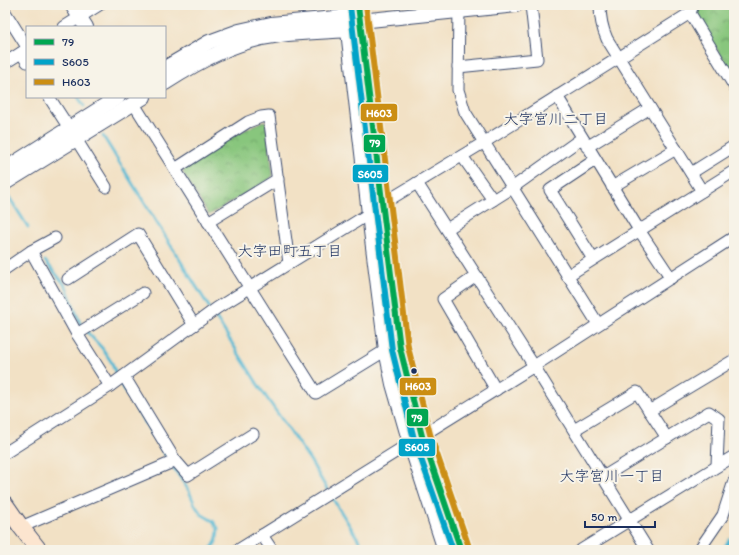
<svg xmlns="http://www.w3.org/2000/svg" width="739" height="555" viewBox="0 0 739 555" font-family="Itim,'Klee One',sans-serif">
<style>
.park{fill:url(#park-crowns);stroke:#527a6e}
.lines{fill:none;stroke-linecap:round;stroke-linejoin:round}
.stream{stroke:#54b8d3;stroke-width:3}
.river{stroke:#54b8d3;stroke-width:17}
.minor-casing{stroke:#3b4a6d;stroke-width:13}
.tertiary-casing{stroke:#3b4a6d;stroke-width:16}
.secondary-casing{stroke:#3b4a6d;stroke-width:18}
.minor{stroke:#fff;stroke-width:11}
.tertiary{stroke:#fff;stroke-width:14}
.secondary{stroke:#fce5cf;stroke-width:16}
.bus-1-casing{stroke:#f7f3e8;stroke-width:9}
.bus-2-casing{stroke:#f7f3e8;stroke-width:9}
.bus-3-casing{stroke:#f7f3e8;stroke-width:9}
.bus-1{stroke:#00a651;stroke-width:6}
.bus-2{stroke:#01a3c8;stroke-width:6}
.bus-3{stroke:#cb8e13;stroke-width:6}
.bus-dot{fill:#1b2f5e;stroke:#f7f3e8;stroke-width:1.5}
.labels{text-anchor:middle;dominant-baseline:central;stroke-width:4;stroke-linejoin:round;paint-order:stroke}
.neighbourhood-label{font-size:15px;fill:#1b2f5e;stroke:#f7f3e8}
.line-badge{stroke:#f7f3e8;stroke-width:1.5}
.badge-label{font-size:11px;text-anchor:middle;font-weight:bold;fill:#fff}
</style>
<defs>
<pattern id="park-crowns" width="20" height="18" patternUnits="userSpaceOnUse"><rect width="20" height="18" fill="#88c67d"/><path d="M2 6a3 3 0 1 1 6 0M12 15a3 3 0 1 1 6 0" fill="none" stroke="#6ea16a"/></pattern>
</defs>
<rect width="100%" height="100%" fill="#f7f3e8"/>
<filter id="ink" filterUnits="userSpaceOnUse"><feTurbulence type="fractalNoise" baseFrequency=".025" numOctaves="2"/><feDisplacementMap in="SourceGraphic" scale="8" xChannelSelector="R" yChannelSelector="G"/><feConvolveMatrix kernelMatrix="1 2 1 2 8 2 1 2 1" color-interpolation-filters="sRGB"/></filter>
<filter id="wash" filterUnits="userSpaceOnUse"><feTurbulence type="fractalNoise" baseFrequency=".012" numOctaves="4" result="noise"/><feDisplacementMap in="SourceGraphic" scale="16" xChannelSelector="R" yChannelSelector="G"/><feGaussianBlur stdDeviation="0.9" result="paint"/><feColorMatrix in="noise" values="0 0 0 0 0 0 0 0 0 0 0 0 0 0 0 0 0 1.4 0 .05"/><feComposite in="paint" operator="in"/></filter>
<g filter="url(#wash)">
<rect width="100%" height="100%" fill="#f2e1c5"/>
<g class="park">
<path d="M699 5H734V77L698 19 697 10Z"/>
<path d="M263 121 266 122 273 175 270 179 209 215 183 173 185 167 229 138Z"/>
</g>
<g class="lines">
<g class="stream">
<path d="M78 97 84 106"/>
<path d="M103 136 209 307"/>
<path d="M9 197 28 227"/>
<path d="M45 261 66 286 80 323 83 327"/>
<path d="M215 316 262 391 310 460 328 491"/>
<path d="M87 332 102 348 112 363 116 375 123 388 166 456"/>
<path d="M171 464 189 491 195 505 201 514 213 521 218 528C218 536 216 545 210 550"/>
<path d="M331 496 365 550"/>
</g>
<path class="river" d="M731 550 734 545"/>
</g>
</g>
<g filter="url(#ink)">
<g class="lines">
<defs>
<g id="minor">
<path d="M459 5 458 90 465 112 598 324"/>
<path d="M600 5C600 17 602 28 607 39L702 191"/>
<path d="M5 12 27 47"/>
<path d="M690 13 734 86"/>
<path d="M64 27 99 5"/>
<path d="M21 53 27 62"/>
<path d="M5 63 27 49"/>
<path d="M458 67 537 59 531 5"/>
<path d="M557 96 639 230 671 278"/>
<path d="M49 97 69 128"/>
<path d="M134 104 316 393 386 350"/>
<path d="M76 139 106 187"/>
<path d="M587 147 650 108"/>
<path d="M462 156 493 200"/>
<path d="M175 169 248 122 261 117 269 116 289 263"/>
<path d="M691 173 734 146"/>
<path d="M417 183 534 366 648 550"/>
<path d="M612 187 676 149"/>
<path d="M208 222 278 179"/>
<path d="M447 229 512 188 582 138"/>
<path d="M31 251 77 334 110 386"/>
<path d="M593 259 550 190 595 160"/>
<path d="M5 269 31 251 55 238"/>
<path d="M476 276 443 299 496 390"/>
<path d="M567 276 734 171"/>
<path d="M68 279 138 234 194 325"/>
<path d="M77 334 143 293"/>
<path d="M124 376 175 460 188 475 253 434"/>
<path d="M649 411 734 360"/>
<path d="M574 430 637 392 667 438"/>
<path d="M5 453 110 386 217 308 359 220 392 198 483 143 690 13 693 5"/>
<path d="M603 477 709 412 719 419 717 465"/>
<path d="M21 527 168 464 175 460"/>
<path d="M262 535 272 550"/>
<path d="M238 550 534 366 734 237"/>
<path d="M581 550 734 456"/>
<path d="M699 550 723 515 734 481"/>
</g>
<g id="tertiary">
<path d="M72 5 86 27"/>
<path d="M345 5 371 231 386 350 393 384 410 443 445 550"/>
<path d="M358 5 400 348 422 436 461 550"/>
<path d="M165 68 209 42 239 31 271 24 346 17 360 21 516 5"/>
<path d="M165 83C201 60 237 40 280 35 303 32 326 32 348 30L355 25"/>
<path d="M5 169 118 97"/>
<path d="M5 183 144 97"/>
</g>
<path id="secondary" d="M5 504 21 527 39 550"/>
</defs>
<use href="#minor" class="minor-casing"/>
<use href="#tertiary" class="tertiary-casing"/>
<use href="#secondary" class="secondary-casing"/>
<use href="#minor" class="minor"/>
<use href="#tertiary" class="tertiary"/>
<use href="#secondary" class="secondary"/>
<defs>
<path id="bus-1" d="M358 5 400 348 422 436 461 550"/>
<path id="bus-2" d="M350 6 392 350 414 439 453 550"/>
<path id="bus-3" d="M366 5 408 347 430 434 469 547"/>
</defs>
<use href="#bus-1" class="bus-1-casing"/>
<use href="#bus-2" class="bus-2-casing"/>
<use href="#bus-3" class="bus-3-casing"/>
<use href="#bus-1" class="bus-1"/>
<use href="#bus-2" class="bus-2"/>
<use href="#bus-3" class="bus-3"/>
</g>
</g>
<circle class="bus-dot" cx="414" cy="371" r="3.5"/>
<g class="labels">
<g class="neighbourhood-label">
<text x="556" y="119">大字宮川二丁目</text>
<text x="290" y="251">大字田町五丁目</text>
<text x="612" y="476">大字宮川一丁目</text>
</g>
</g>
<g class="line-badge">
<rect x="360" y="103" width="38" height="19" rx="4" fill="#cb8e13"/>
<rect x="363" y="134" width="23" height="19" rx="4" fill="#00a651"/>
<rect x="352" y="164" width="37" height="19" rx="4" fill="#01a3c8"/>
<rect x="399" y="377" width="38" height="19" rx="4" fill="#cb8e13"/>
<rect x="406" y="408" width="23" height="19" rx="4" fill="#00a651"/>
<rect x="398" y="438" width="38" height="19" rx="4" fill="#01a3c8"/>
</g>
<g class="badge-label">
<text x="379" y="117">H603</text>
<text x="375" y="147">79</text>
<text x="370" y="178">S605</text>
<text x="418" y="390">H603</text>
<text x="417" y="422">79</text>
<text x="417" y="451">S605</text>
</g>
<rect width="739" height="555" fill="none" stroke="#f7f3e8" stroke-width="20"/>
<rect x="26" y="26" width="140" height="72" fill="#f7f3e8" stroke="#9fa5b1"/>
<rect x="34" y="39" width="20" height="6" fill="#00a651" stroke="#9fa5b1"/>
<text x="62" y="46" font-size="12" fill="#1b2f5e">79</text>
<rect x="34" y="59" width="20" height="6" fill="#01a3c8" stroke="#9fa5b1"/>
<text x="62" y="66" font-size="12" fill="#1b2f5e">S605</text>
<rect x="34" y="79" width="20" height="6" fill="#cb8e13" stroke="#9fa5b1"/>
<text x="62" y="86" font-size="12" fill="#1b2f5e">H603</text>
<path d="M585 521v6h70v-6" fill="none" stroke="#1b2f5e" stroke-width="2"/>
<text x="591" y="521" font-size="12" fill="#1b2f5e" stroke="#f7f3e8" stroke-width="3" paint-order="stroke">50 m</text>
</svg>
